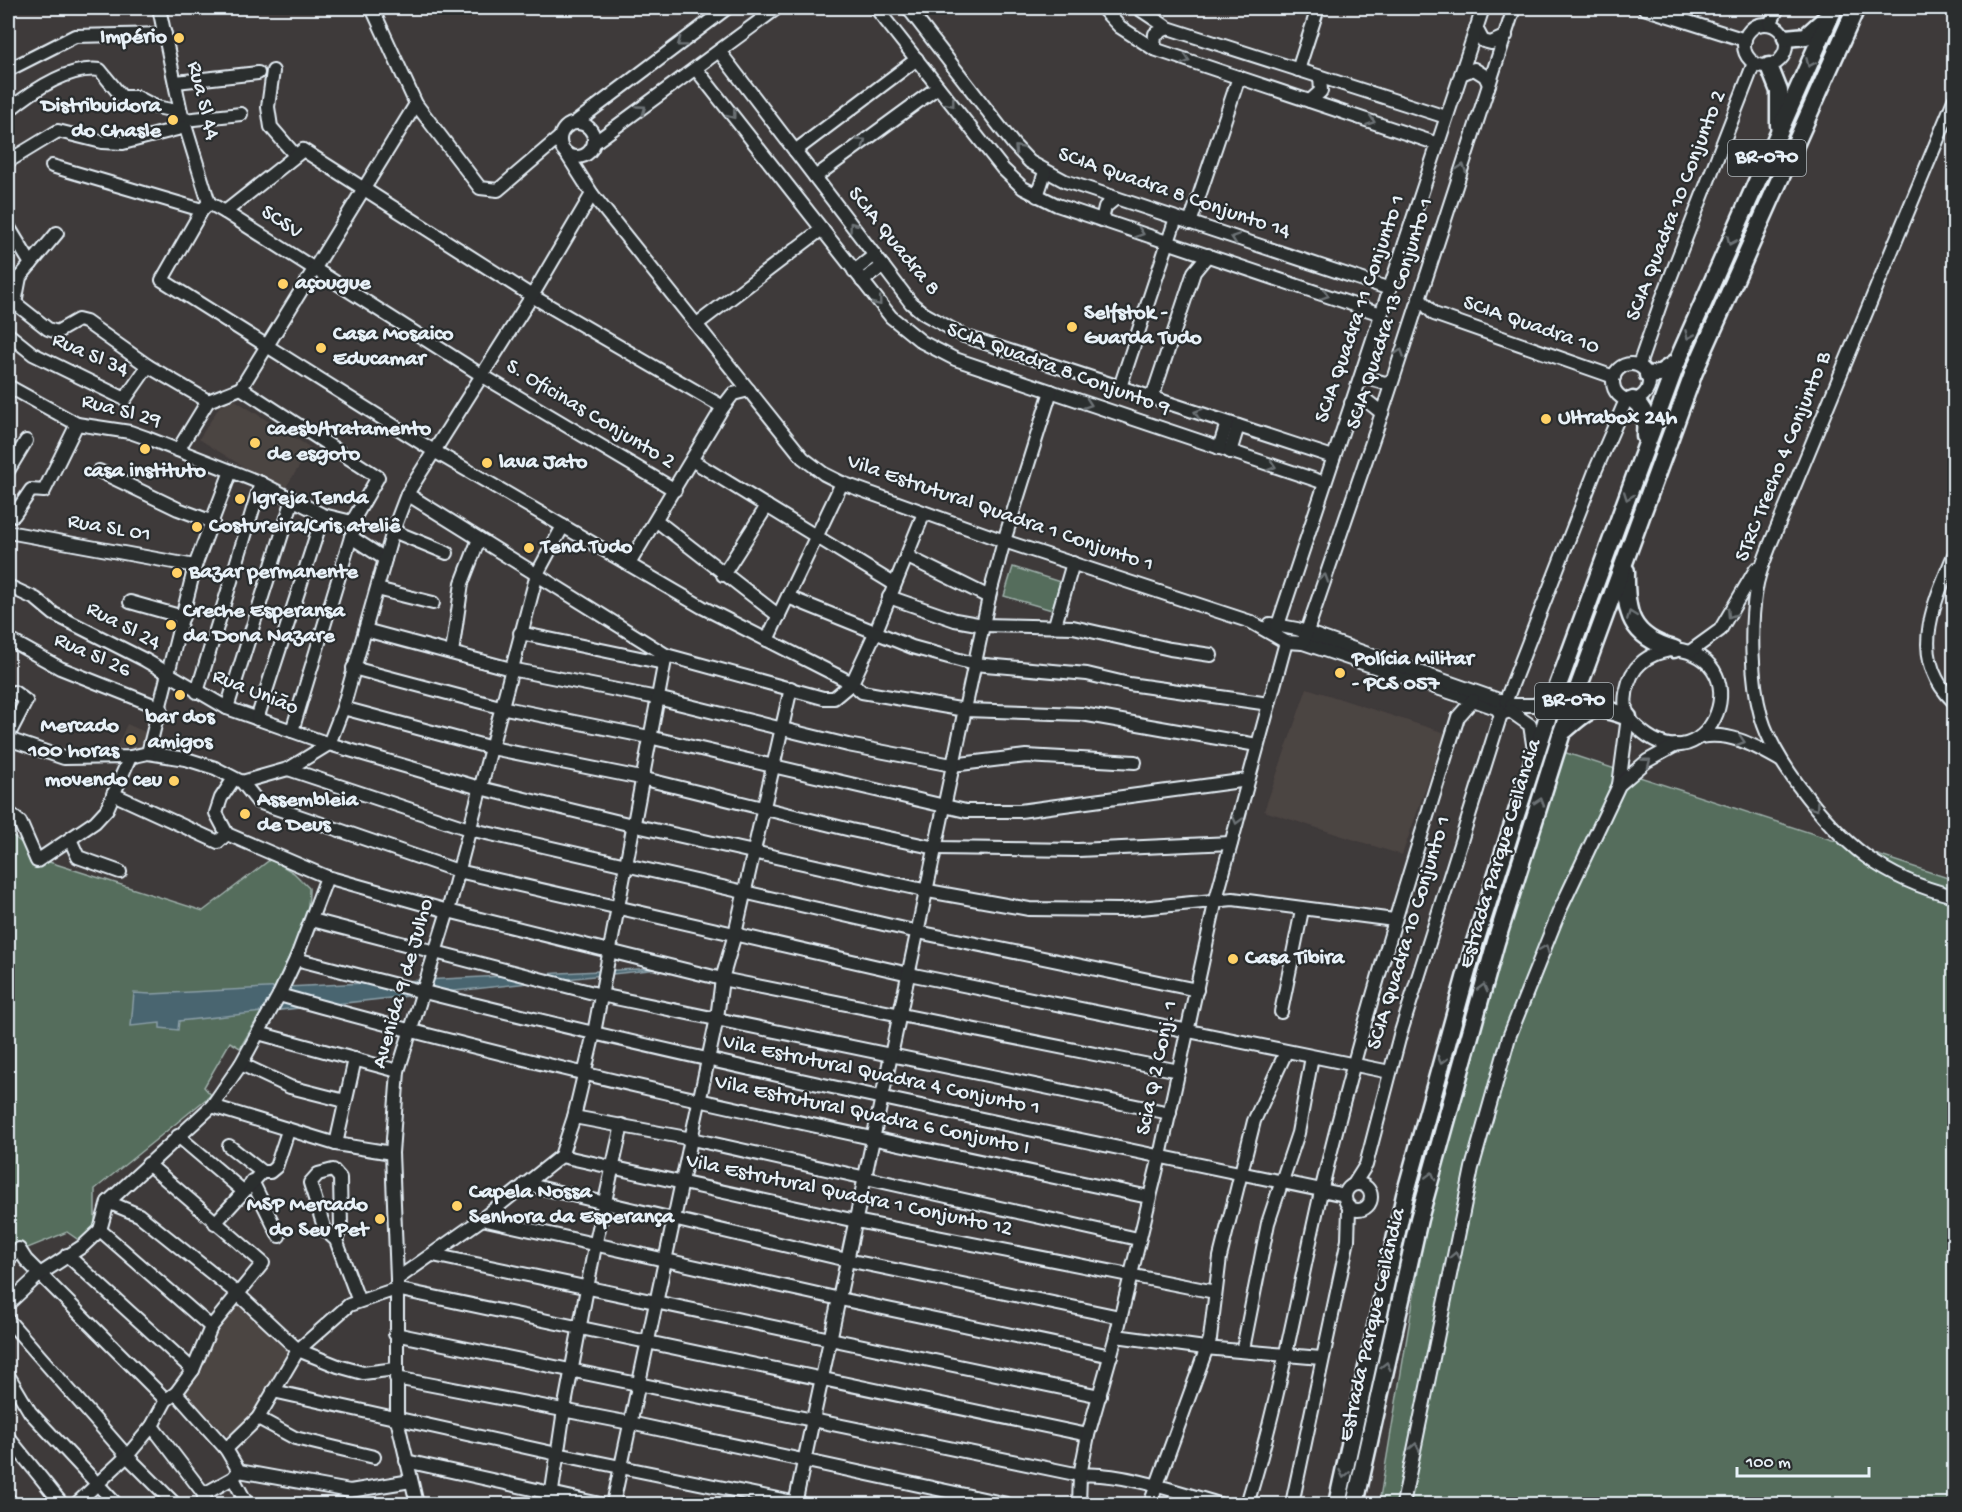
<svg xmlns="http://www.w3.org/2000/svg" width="1962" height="1512" viewBox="0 0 1962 1512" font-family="'Gochi Hand',sans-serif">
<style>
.built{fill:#4c4442}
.green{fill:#546d5b;stroke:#9eafaa;stroke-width:1.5}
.water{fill:#4a656f;stroke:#899da6;stroke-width:1.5}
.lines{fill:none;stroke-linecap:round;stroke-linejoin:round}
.minor-casing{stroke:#e8f1f8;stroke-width:16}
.highway-casing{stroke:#e8f1f8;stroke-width:21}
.minor{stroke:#2a2d2e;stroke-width:12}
.highway{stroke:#2a2d2e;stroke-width:16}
.oneway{stroke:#6c7275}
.poi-dot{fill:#ffd166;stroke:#2a2d2e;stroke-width:2}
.labels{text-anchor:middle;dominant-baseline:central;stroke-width:4.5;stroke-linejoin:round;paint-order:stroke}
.shield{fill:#2a2d2e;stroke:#afb6bb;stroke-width:1.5}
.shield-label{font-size:21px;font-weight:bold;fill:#e8f1f8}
.poi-label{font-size:22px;font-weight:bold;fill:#e8f1f8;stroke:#2a2d2e;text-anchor:start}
.street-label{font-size:22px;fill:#e8f1f8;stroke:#2a2d2e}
</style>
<rect width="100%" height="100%" fill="#3e3a3a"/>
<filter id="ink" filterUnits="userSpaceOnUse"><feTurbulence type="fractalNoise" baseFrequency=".0167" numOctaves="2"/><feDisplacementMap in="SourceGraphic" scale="12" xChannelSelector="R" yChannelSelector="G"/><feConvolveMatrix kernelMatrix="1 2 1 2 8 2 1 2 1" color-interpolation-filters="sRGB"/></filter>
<g filter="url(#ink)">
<g class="built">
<path d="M230 397 311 448 286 487 272 485 199 439 223 401Z"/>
<path d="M1307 688 1445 733 1402 855 1264 811Z"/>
<path d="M127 724 147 733 140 748H116Z"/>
<path d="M237 1304H243L290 1348V1355L249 1420 233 1436H228L187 1397V1391L204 1367 207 1348Z"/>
</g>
<g class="green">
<path d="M1013 567 1060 582 1052 610 1004 596Z"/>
<path d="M1548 747 1954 880V1504H1379L1438 1152Z"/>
<path d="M8 832 43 860 203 911 271 859 294 873 309 888C310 944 267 1000 240 1048L230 1042 204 1087 211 1095 95 1189V1231L83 1243 67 1232 8 1256Z"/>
</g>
<path class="water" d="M677 967 179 1021 178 1030 160 1028V1023L131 1026 134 993 151 994Z"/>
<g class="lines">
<defs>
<g id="minor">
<path d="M159 8 181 112 209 203"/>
<path d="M372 8 416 104 480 188 498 190 560 137"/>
<path d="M876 8 1003 169 1023 188 1057 205 1381 314"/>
<path d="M908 8 1014 145 1030 162 1065 181 1390 289"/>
<path d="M1102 8 1120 27 1154 49 1438 144"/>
<path d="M1138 8 1168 28 1446 117"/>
<path d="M1644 8 1745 40"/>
<circle cx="1765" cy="45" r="21"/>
<path d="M1770 24 1778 8"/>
<path d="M1476 28 1483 41 1491 43 1506 36"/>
<path d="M1154 49 1155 34 1168 28"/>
<path d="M719 51 911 303 923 313 964 336 1333 457"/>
<path d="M696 69 891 317 922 342 955 359 1325 483"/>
<path d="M8 70 75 36 165 34"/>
<path d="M1298 70 1318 8"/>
<path d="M273 71 268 107 271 127 295 155"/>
<path d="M1461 74 1474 69 1485 76 1489 84"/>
<path d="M176 82 258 73"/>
<path d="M1954 100 1770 545C1765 559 1758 574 1756 589 1750 626 1751 680 1761 716 1768 741 1783 764 1798 785 1841 843 1882 879 1954 896"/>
<path d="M1310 101 1321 91 1320 77"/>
<path d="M8 111C31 92 68 66 100 70L122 97H137L156 107 181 112"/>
<path d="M184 120 241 114"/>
<path d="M576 122 727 8"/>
<circle cx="577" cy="140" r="17"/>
<path d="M594 143 777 8"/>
<path d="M795 151 917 59"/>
<path d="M566 153 592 194 803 458 824 474 842 483 1004 541 1251 622 1286 642 1303 643 1473 700 1496 708 1501 714 1510 711 1511 705 1506 700H1502L1496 708"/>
<path d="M8 158 12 159 58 131 102 142 123 143 185 127"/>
<path d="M52 166 202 210"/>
<path d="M815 177 938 87"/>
<path d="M1037 196 1045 172"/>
<path d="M225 212 483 376 675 490"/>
<path d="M1102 220 1105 207 1116 198"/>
<path d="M1190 223 1239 77"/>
<path d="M8 226 31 264"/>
<path d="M854 271 875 255"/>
<path d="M862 281 883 266"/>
<path d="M1419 298 1434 314 1614 377"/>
<path d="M15 303 48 329 57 332 78 320 86 322 148 366 208 401"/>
<path d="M8 308 15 303 20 277 57 233"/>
<path d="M697 324 822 229"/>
<path d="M8 334 33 354 125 399 148 366"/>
<circle cx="1631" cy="382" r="18"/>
<path d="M1639 365 1662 299 1754 63"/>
<path d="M1363 369 1371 379 1385 383 1391 381"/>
<path d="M8 386 77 424 130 432 147 438 261 483 323 515 352 522"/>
<path d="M1120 387 1176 218"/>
<path d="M241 388 416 104"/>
<path d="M241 388 378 477 352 522 355 528 351 537 385 559"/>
<path d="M1152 398 1194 272 1208 255"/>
<path d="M208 401 241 388"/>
<path d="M1351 403 1367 401 1382 413"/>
<path d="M723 407 532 296 303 150 225 212 209 203 202 210 162 280 434 451 702 607 852 683 862 692 965 710 1082 714 1257 745"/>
<path d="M1219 448 1227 423"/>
<path d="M178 450 208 401"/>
<path d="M1230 452 1238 426"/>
<path d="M693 461 894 584"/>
<path d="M8 471 26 441"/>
<path d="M99 471 178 509 213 522"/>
<path d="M407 494 666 655 823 698H834L852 683 876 631 924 513"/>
<path d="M14 515 31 490 44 491 77 424"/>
<path d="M657 521 779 616"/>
<path d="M393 531 447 553"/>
<path d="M8 532 195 566"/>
<path d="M1954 555C1933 605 1908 657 1954 702"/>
<path d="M906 556 989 597"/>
<path d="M629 564 723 407 733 394 749 390"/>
<path d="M723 575 767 506"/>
<path d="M8 586 36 599 54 614 145 660 227 708 329 744 480 788 632 825 928 891 1029 909 1120 910 1233 899 1394 920"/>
<path d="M377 589 433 603"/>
<path d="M788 597 912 647 974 664 1087 674 1129 684 1269 704"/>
<path d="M889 597 955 620 983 625 1073 627 1170 649 1211 655"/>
<path d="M130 602 183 617"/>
<path d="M1270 624 1297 629 1499 700"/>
<path d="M1055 625 1073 563"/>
<path d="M365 630 511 669 657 698 848 745 952 765 1026 756 1135 762"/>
<path d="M520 633 664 663"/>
<path d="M1275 634 1483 8"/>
<path d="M8 639 60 668 161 708"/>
<path d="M767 640 842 483"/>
<path d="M1303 643 1382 413 1514 8"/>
<path d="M1674 649C1766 659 1704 800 1632 722 1619 707 1627 675 1641 663 1650 654 1662 652 1674 649Z"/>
<path d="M1691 651 1720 630 1756 569"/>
<path d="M452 653 462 583 479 539"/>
<path d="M353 668 500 707 649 737 966 811H1020L1248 780"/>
<path d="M197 692 261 483"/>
<path d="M1506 700 1596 469 1626 400"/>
<path d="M1511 705H1535L1556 691"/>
<path d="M227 708 293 499"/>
<path d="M343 708 492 748 641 778 851 830 936 848 1078 850 1231 843"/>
<path d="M1510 711 1530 725 1534 750"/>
<path d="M257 719 323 515"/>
<path d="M292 731 351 537"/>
<path d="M8 736 26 701 14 692"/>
<path d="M1700 737C1730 731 1755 746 1780 760"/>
<path d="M8 739 64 758 130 757 148 753 186 759 215 768 242 782 288 769 329 744 343 708 393 531 407 494 532 296 592 194"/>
<path d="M148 753 195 566 231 471"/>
<path d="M288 769 469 829 918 932 1197 990"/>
<path d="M233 780 221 798 216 813 227 834 327 877 448 911 722 979 1179 1071"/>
<path d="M242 782 258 802 458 871 909 974 1390 1072"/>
<path d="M1619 785 1628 717"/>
<path d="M113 794 218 842 227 834"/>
<path d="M8 812 20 822 37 861 95 822 107 809 130 757"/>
<path d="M70 839 78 857 120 872"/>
<path d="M312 920 601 995 1170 1113"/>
<path d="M296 959C643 1051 994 1122 1345 1195"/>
<path d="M279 995C566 1076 858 1135 1149 1197"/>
<path d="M1281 1012 1302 910"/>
<path d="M258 1033 398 1071"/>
<path d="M241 1064 290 1087 345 1101"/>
<path d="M212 1106 336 1144 392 1153"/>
<path d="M574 1117 692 1139 1138 1239"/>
<path d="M178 1136 243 1191"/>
<path d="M336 1144 355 1059"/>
<path d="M229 1146 262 1172H270L276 1167 288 1131"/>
<path d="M561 1156 856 1221 1215 1292"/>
<path d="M561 1156 574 1117 594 1033 666 655"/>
<path d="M252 1181 279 1236"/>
<circle cx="1358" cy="1197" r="13"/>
<path d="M525 1184 847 1260 1120 1317"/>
<path d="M1354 1184 1366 1165 1400 1035 1501 714"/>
<path d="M108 1202 139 1215 238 1294 298 1350 338 1366 363 1373 396 1369"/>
<path d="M482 1219 840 1299 1111 1356"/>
<path d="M215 1223 262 1172"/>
<path d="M100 1230 211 1327"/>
<path d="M336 1240 325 1230 310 1183 318 1174 333 1170 340 1178 341 1227 336 1240 358 1299"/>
<path d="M67 1255 193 1370"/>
<path d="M433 1255 1100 1396"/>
<path d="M8 1260 19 1249 26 1260 166 1400"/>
<path d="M397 1279 482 1219 561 1156"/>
<path d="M8 1304 40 1274 83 1246 100 1230 108 1202 212 1106 241 1064 279 995 296 959 327 877"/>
<path d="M8 1320 127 1456 175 1504"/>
<path d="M395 1334 1080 1475C1118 1471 1182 1493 1219 1504"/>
<path d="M1116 1336 1205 1348 1321 1358"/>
<path d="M1243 1349 1268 1223 1298 1133 1312 1057"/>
<path d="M8 1375 30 1412 116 1504"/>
<path d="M396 1378 630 1423 1007 1504"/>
<path d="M273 1391 557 1454 802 1504"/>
<path d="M176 1393 226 1449 239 1471 350 1491 411 1481"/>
<path d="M258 1418 295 1438 374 1457"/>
<path d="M152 1426 204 1494V1504"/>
<path d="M8 1437 62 1504"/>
<path d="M226 1449 258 1418 298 1350 349 1305 396 1289 1088 1435"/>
<path d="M406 1461 600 1504"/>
<path d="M233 1478 247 1504"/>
<path d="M204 1494 233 1478 239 1471"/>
<path d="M8 1499 12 1504"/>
<path d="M76 1504 127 1456 152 1426 166 1400 176 1393 193 1370 211 1327 263 1263 148 1164"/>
<path d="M417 1504 397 1419V1279L392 1153 398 1071 448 911 537 574 563 526"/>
<path d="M550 1504 564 1410 595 1246 622 1125"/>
<path d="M613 1504 717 1018 722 979 735 934 791 688"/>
<path d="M795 1504 989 597 1004 541 1051 391"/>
<path d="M1079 1504 1080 1475 1088 1435 1116 1336 1160 1156 1216 899 1286 642"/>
<path d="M1150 1504 1210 1339 1220 1257 1254 1121 1286 1052"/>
<path d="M1247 1504C1279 1402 1297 1296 1321 1192 1359 1031 1409 874 1458 717L1473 700"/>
<path d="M1292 1504 1348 1240 1349 1209"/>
<path d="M1403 1504 1472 1168 1509 1037 1559 912 1619 785 1647 761 1676 745"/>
</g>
<g id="highway">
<path d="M1786 38 1806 36 1825 19"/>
<path d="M1769 66 1779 91V126"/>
<path d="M1648 375 1659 374 1677 362"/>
<path d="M1633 400C1647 410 1646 419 1645 436"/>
<path d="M1626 571C1625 613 1630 637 1674 649"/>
<path d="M1565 730C1591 707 1595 704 1628 717"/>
<path d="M1337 1504 1405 1195 1475 942 1556 691 1677 362 1834 8"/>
<path d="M1355 1504 1419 1219 1496 942 1562 732 1694 372 1856 8"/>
</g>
</defs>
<use href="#minor" class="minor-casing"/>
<use href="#highway" class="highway-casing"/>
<use href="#minor" class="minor"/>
<use href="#highway" class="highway"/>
</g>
<defs><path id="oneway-chevron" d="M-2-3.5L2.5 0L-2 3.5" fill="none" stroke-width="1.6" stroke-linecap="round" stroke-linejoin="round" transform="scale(1.5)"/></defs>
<g class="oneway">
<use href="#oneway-chevron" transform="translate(681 43) rotate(143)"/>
<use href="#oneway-chevron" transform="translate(1186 60) rotate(19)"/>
<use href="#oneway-chevron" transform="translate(1810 63) rotate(114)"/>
<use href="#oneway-chevron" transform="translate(951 103) rotate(52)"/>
<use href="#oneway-chevron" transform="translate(642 109) rotate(-36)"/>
<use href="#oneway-chevron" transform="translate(732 115) rotate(52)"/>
<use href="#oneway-chevron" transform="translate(1371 121) rotate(19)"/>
<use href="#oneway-chevron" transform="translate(862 142) rotate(-36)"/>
<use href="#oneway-chevron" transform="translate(1018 149) rotate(-133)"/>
<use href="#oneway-chevron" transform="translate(1462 168) rotate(-72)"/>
<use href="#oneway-chevron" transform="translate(853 226) rotate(-127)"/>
<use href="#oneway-chevron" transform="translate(1140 233) rotate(19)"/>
<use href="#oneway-chevron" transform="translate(1235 238) rotate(-161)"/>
<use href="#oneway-chevron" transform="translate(1731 241) rotate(114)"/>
<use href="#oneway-chevron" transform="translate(1325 295) rotate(19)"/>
<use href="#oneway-chevron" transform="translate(878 302) rotate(51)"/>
<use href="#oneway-chevron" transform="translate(1689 335) rotate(114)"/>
<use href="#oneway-chevron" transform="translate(1400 353) rotate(-72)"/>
<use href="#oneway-chevron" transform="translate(1088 404) rotate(19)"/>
<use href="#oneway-chevron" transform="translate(1198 413) rotate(-162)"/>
<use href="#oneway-chevron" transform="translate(1272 466) rotate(18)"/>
<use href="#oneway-chevron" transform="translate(1628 496) rotate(110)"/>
<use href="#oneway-chevron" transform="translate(1324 578) rotate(-72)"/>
<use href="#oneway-chevron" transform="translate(1731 614) rotate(123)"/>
<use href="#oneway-chevron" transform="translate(1631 615) rotate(-111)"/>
<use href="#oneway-chevron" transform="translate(1741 741) rotate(18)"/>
<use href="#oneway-chevron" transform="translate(1647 762) rotate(-37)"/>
<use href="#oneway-chevron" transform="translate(1540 802) rotate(-72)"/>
<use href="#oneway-chevron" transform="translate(1815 807) rotate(54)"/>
<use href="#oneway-chevron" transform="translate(1237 820) rotate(105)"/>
<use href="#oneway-chevron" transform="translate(1545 949) rotate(-68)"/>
<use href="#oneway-chevron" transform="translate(1483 988) rotate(-75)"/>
<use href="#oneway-chevron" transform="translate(1442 1060) rotate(105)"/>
<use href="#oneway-chevron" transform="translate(1431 1176) rotate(-75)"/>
<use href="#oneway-chevron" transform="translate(1455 1256) rotate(-79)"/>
<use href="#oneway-chevron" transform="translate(1386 1366) rotate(-77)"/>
<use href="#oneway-chevron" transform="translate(1415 1447) rotate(-78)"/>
<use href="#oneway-chevron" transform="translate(1344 1474) rotate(102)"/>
</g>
</g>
<g class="poi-dot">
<circle cx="179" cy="38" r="6"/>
<circle cx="173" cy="120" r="6"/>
<circle cx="283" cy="284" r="6"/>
<circle cx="1072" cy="327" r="6"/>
<circle cx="321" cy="348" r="6"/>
<circle cx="1546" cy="419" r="6"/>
<circle cx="255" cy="443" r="6"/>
<circle cx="145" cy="449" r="6"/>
<circle cx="487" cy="463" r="6"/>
<circle cx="240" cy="499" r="6"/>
<circle cx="197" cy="527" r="6"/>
<circle cx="529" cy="548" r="6"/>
<circle cx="177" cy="573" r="6"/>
<circle cx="171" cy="625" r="6"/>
<circle cx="1340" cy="673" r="6"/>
<circle cx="180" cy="695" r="6"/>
<circle cx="131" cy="740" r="6"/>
<circle cx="174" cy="781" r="6"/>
<circle cx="245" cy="814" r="6"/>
<circle cx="1233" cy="959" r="6"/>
<circle cx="457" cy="1206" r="6"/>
<circle cx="380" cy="1219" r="6"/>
</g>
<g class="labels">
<g class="shield">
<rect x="1728" y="140" width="78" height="36" rx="4.5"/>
<rect x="1535" y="683" width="78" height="36" rx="4.5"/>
</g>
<g class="shield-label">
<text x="1767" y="158">BR-070</text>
<text x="1574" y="701">BR-070</text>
</g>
<g class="poi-label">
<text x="167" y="38" text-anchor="end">Império</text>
<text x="161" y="107" text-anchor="end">Distribuidora<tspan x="161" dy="25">do Chasle</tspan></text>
<text x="295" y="284">açougue</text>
<text x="1084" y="314">Selfstok -<tspan x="1084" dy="25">Guarda Tudo</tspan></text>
<text x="333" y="335">Casa Mosaico<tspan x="333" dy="25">Educamar</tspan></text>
<text x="1558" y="419">Ultrabox 24h</text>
<text x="267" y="430">caesb/tratamento<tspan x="267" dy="25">de esgoto</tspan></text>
<text x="499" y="463">lava Jato</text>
<text x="145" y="472" text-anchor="middle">casa instituto</text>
<text x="252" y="499">Igreja Tenda</text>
<text x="209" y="527">Costureira/Cris ateliê</text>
<text x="541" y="548">Tend Tudo</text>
<text x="189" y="573">Bazar permanente</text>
<text x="183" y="612">Creche Esperansa<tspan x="183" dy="25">da Dona Nazare</tspan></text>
<text x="1352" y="660">Polícia Militar<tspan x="1352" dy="25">- PCS 057</tspan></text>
<text x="180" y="718" text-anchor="middle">bar dos<tspan x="180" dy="25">amigos</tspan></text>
<text x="119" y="727" text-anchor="end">Mercado<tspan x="119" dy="25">100 horas</tspan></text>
<text x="162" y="781" text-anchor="end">movendo ceu</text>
<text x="257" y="801">Assembleia<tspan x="257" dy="25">de Deus</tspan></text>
<text x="1245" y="959">Casa Tibira</text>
<text x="469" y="1193">Capela Nossa<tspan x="469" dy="25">Senhora da Esperança</tspan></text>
<text x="368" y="1206" text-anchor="end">MSP Mercado<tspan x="368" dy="25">do Seu Pet</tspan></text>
</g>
<g class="street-label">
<text transform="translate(202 101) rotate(76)">Rua Sl 44</text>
<text transform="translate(1174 194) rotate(19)">SCIA Quadra 8 Conjunto 14</text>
<text transform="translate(1677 206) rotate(-69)">SCIA Quadra 10 Conjunto 2</text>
<text transform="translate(281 223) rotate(33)">SCSV</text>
<text transform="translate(893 242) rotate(51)">SCIA Quadra 8</text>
<text transform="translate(1361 309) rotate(-71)">SCIA Quadra 11 Conjunto 1</text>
<text transform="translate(1391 314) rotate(-72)">SCIA Quadra 13 Conjunto 1</text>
<text transform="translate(1531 326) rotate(19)">SCIA Quadra 10</text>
<text transform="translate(90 356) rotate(24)">Rua Sl 34</text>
<text transform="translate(1058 370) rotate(20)">SCIA Quadra 8 Conjunto 9</text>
<text transform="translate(121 412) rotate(15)">Rua Sl 29</text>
<text transform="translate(590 415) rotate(31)">S. Oficinas Conjunto 2</text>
<text transform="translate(1784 457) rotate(-68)">STRC Trecho 4 Conjunto B</text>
<text transform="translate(1000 514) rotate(19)">Vila Estrutural Quadra 1 Conjunto 1</text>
<text transform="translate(109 529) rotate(10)">Rua SL 01</text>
<text transform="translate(123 627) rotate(28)">Rua Sl 24</text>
<text transform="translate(92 656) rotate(24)">Rua Sl 26</text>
<text transform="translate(255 693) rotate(22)">Rua União</text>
<text transform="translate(1501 854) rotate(-73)">Estrada Parque Ceilândia</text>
<text transform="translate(1410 933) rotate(-73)">SCIA Quadra 10 Conjunto 1</text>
<text transform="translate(404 984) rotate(-74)">Avenida 9 de Julho</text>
<text transform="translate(1158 1068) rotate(-78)">Scia Q 2 Conj. 1</text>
<text transform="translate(881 1076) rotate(12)">Vila Estrutural Quadra 4 Conjunto 1</text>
<text transform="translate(872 1116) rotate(12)">Vila Estrutural Quadra 6 Conjunto I</text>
<text transform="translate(849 1196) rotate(12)">Vila Estrutural Quadra 1 Conjunto 12</text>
<text transform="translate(1373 1325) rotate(-77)">Estrada Parque Ceilândia</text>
</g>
</g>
<rect width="1962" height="1512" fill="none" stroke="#2a2d2e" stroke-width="30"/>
<rect x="15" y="15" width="1932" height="1482" fill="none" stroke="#e8f1f8" stroke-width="2" filter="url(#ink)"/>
<path d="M1737 1467v9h132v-9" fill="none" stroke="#e8f1f8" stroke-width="3"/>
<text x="1746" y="1467" font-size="18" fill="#e8f1f8" stroke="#2a2d2e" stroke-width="4.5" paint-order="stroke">100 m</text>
</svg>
